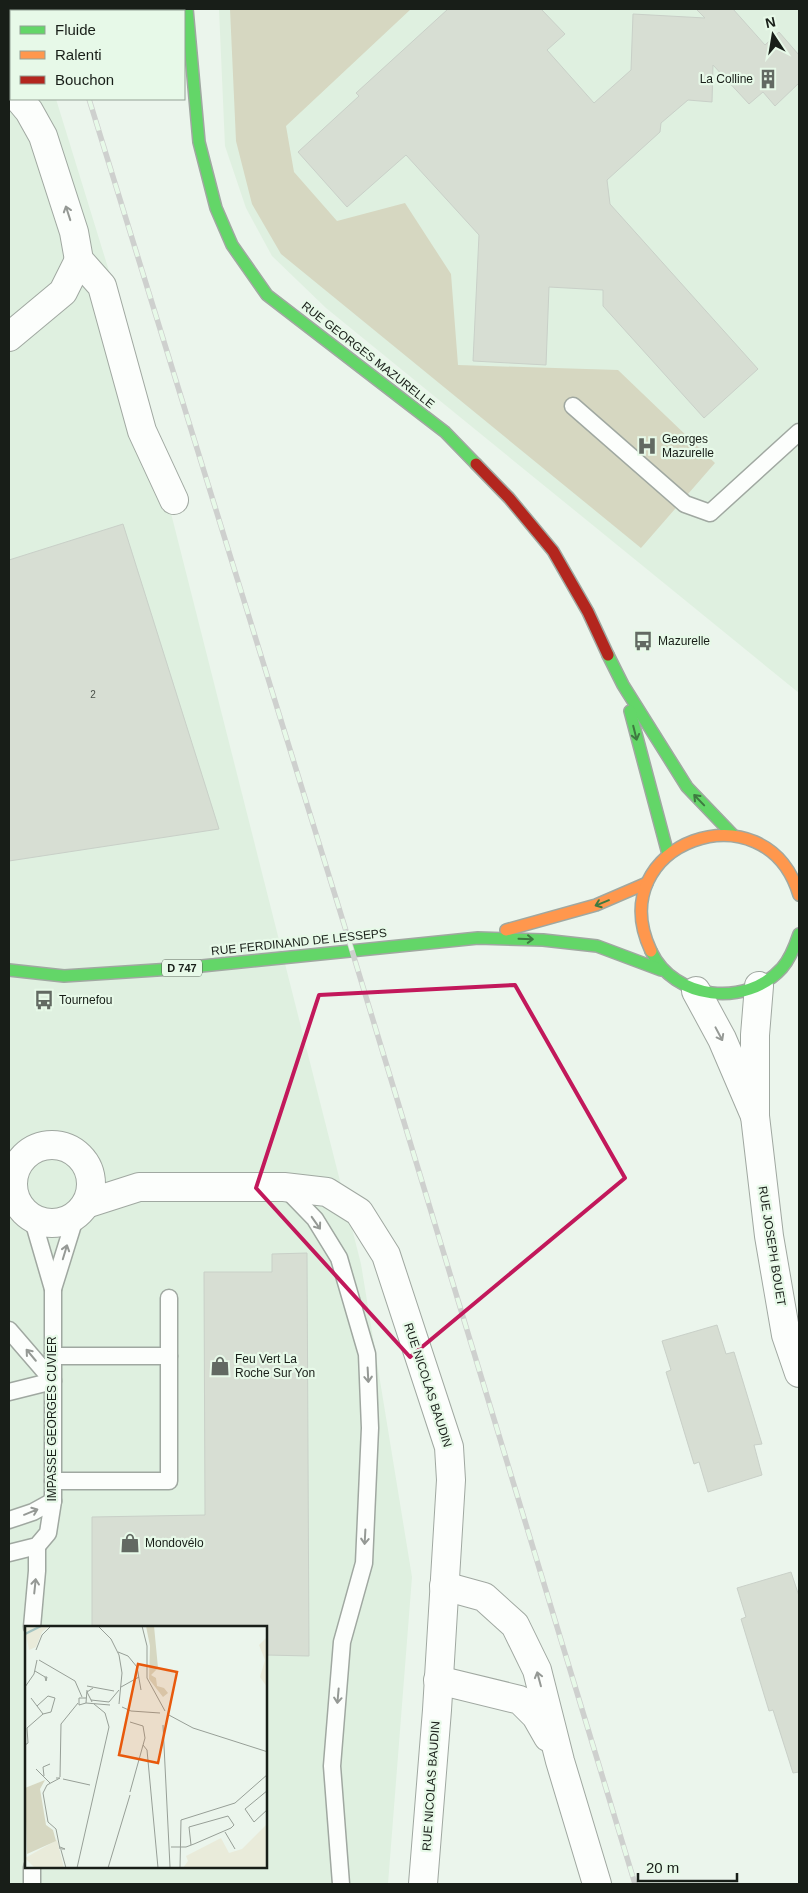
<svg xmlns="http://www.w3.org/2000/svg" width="808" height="1893" viewBox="0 0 808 1893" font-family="Arial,sans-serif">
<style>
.built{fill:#dff0e0;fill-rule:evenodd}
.forest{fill:#d6d7c1}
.building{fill:#d7ded3;stroke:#c9d0c8}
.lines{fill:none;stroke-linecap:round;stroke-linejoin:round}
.lane-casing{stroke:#a0a8a1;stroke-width:19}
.street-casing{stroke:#a0a8a1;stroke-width:30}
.fast-casing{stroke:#a0a8a1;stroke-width:14}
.slow-casing{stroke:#a0a8a1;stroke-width:14}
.jam-casing{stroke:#a0a8a1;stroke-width:14}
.lane{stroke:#fcfefc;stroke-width:16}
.street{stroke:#fcfefc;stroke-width:28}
.fast{stroke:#63d668;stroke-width:11}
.slow{stroke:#ff974d;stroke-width:11}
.jam{stroke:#b3261e;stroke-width:11}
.rail-casing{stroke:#ced0ce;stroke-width:5.5}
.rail{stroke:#e7f9e8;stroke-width:4;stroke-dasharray:11;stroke-linecap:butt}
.oneway{stroke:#959995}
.oneway2{stroke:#3e7a40}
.marked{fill:none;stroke:#c2185b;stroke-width:4;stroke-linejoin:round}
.labels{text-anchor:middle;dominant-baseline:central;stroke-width:4.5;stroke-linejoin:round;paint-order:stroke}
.number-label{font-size:10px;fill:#484e47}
.shield{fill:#e7f9e8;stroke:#566056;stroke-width:1}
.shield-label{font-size:11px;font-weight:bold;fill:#181e18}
.poi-label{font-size:12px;fill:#181e18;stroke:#e7f9e8;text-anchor:start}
.street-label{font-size:12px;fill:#181e18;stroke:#e7f9e8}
.inset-river{fill:none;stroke:#a4c4c1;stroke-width:2.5}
.inset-road{fill:none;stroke:#979f97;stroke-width:1}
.view{fill:#e8590c;fill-opacity:0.15;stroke:#e8590c;stroke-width:2.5}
.inset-edge{fill:none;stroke:#181e18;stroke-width:2.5}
</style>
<rect width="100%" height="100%" fill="#ebf5ec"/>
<g class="built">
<path d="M9 9H28L29 11H11V99H56L113 284 361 1264 412 1577 388 1884H9ZM26 1627H266V1867H26Z"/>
<path d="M219 9H799V693L326 308 272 256 246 208 225 146Z"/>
</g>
<path class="forest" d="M230 9H411L286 126 294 172 337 221 405 203 451 274 458 365 618 370 715 463 641 548 281 254 252 204 236 141Z"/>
<g class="building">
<path d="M448 9H541L565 34 547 50 594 103 631 70 633 14 705 18 696 9H733L765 45 779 32 799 55V83L775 106 763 92 749 104 713 65 712 102 688 100 661 123 660 132 607 180 610 204 758 369 704 418 603 306V290L549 287 546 365 473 361 479 235 406 155 347 207 298 152 359 96 356 93Z"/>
<path d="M123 524 219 829 9 861V560Z"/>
<path d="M307 1253 309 1656 266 1655V1627H92V1517L205 1515 204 1272H272V1254Z"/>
<path d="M717 1325 726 1354 734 1352 762 1444 754 1445 762 1475 708 1492 699 1462 694 1464 666 1372 671 1370 662 1341Z"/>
<path d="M791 1572 799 1596V1772L793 1773 773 1710 769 1711 741 1619 746 1617 737 1588Z"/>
</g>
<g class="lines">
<defs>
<g id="lane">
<path d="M573 406 685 504 710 513 799 432"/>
<path d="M284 1187 315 1219 339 1258 367 1354 370 1428 364 1563 342 1642 332 1766 341 1884"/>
<path d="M53 1289 76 1215"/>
<path d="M9 1330 53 1381 9 1392"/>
<path d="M53 1356H169"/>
<path d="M53 1481H169V1298"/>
<path d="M9 1520 33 1512 53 1501"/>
<path d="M9 1553 37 1546 48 1533 53 1501V1289L32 1217"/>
<path d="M32 1627 37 1571V1546"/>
<path d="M32 1867V1884"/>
</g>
<g id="street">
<path d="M19 99 29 111 43 136 74 232 79 260 102 286 142 431 174 500"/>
<path d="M9 337 63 292 79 260"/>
<path d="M696 991 722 1039 755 1116V1035L759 986"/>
<path d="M755 1116 769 1236 786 1335 799 1373"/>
<circle cx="52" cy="1184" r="39"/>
<path d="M86 1204 139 1187H284L327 1192 359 1212 386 1255 449 1447 451 1480 437 1710 423 1884"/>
<path d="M444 1586 484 1597 515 1625 537 1670 560 1761 597 1884"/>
<path d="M438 1680 520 1700 536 1716 548 1737"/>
</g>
<g id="fast">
<path d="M187 9 199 142 216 208 232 245 267 295 445 432 476 464"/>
<path d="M608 655 623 685 687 787 733 835"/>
<path d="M630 711 668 854"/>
<path d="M651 951C674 1000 746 1008 782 968 790 959 795 946 799 934"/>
<path d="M9 970 64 976 172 969 478 938 543 940 597 946 661 970"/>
</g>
<g id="slow">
<path d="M506 930 596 905 647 883"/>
<path d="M651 951C600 843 766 784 799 895"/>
</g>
<path id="jam" d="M476 464 509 498 553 551 588 612 608 655"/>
</defs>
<use href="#lane" class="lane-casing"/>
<use href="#street" class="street-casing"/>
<use href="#fast" class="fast-casing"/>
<use href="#slow" class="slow-casing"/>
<use href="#jam" class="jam-casing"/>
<use href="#lane" class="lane"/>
<use href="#street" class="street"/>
<use href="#fast" class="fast"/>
<use href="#slow" class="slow"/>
<use href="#jam" class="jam"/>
<defs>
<g id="rail">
<path d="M61 9 62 11"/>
<path d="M89 99 343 921 635 1884"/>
</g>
</defs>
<use href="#rail" class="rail-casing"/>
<use href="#rail" class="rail"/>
</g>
<defs><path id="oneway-shaft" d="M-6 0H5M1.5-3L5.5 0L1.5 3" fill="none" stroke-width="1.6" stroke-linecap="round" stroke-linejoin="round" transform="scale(1.25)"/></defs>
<g class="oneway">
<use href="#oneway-shaft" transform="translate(68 213) rotate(-108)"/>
<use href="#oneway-shaft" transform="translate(719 1034) rotate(62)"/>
<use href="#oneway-shaft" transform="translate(316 1223) rotate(55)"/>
<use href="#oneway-shaft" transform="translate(65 1252) rotate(-73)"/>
<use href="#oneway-shaft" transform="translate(31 1355) rotate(-130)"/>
<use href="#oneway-shaft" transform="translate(368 1375) rotate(87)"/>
<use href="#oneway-shaft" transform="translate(31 1512) rotate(-22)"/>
<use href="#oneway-shaft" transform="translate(365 1537) rotate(93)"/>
<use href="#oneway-shaft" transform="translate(35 1586) rotate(-84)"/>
<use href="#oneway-shaft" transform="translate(539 1679) rotate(-105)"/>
<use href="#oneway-shaft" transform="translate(338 1696) rotate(95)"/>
</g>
<g class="oneway2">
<use href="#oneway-shaft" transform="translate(635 733) rotate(76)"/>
<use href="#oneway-shaft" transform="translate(699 800) rotate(-134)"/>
<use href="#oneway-shaft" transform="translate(602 903) rotate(158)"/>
<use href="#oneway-shaft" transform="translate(526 939) rotate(2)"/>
</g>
<path class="marked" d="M515 985 625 1178 410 1357 256 1188 319 995Z"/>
<defs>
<symbol id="building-bare" viewBox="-9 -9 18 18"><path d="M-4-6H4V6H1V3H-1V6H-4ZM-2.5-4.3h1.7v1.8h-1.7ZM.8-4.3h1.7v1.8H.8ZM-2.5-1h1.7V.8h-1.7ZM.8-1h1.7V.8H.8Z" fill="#626962" stroke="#e7f9e8" stroke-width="2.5" paint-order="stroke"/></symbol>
<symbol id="hospital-bare" viewBox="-9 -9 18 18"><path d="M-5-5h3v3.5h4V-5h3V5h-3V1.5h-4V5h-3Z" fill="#626962" stroke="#e7f9e8" stroke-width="2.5" paint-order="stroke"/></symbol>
<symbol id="bus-bare" viewBox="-9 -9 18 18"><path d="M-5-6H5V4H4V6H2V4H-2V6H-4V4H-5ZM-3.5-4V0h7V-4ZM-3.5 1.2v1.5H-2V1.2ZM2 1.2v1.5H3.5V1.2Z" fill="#626962" stroke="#e7f9e8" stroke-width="2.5" paint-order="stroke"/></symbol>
<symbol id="shop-bare" viewBox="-9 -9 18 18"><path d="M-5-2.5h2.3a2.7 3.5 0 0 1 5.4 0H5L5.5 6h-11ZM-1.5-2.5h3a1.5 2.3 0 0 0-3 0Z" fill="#626962" stroke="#e7f9e8" stroke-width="2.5" paint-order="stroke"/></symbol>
</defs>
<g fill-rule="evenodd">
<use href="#building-bare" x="754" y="65" width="28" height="28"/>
<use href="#hospital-bare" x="633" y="432" width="28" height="28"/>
<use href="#bus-bare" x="629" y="627" width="28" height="28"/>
<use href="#bus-bare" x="30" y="986" width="28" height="28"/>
<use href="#shop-bare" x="206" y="1352" width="28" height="28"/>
<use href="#shop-bare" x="116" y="1529" width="28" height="28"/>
</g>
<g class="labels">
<g class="number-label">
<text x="93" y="694">2</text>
</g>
<rect class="shield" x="162" y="959.5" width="40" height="17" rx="4"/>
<g class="shield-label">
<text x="182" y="968">D 747</text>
</g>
<g class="poi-label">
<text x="753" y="79" text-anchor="end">La Colline</text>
<text x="662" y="439">Georges<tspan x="662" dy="14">Mazurelle</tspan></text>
<text x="658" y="641">Mazurelle</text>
<text x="59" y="1000">Tournefou</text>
<text x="235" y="1359">Feu Vert La<tspan x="235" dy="14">Roche Sur Yon</tspan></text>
<text x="145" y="1543">Mondovélo</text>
</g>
<g class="street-label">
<text transform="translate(368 355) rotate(38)">RUE GEORGES MAZURELLE</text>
<text transform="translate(299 942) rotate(-6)">RUE FERDINAND DE LESSEPS</text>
<text transform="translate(772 1246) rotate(81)">RUE JOSEPH BOUET</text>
<text transform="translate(428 1385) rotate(72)">RUE NICOLAS BAUDIN</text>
<text transform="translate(52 1419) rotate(-90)">IMPASSE GEORGES CUVIER</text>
<text transform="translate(431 1786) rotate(-86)">RUE NICOLAS BAUDIN</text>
</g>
</g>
<g transform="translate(25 1626)">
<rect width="242" height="242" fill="#ebf5ec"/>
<path d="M7 0H24L17 6 11 21 4 24 0 2ZM242 11V61L235 51 240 34 234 19ZM242 198V242H158L163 235 161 230 196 212 204 227 217 223ZM32 214 39 242H10L0 232Z" fill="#e9ebda"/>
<path d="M121 0H129L133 42 126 49 131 52 132 60 139 62 143 67 138 71 124 53 125 20ZM20 154 15 163 21 199 28 204 31 215 2 228 0 162Z" fill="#d6d7c1"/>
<path class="inset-river" d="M0 8 16 0"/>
<path class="inset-road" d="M73 0 86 13 94 29 97 47 94 78M117 0 122 20V52L140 85M11 24 17 9 26 0M93 26 103 30 112 41 116 64M14 34 50 55 57 71M10 45 20 51 21 55 22 51H20M62 60 89 65M0 61 9 48 12 34M96 61 114 51M6 72 18 88M61 72H54V79L61 77 62 64M66 74 84 76 94 64M67 76 62 66 68 62M61 77 85 79M97 81 106 85 135 87M142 88 168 102 243 126M105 96 118 100 120 112 105 166M138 99 145 241M0 119 3 117 2 102 18 88 26 86 30 72 23 70 12 80M118 119 122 124 133 242M11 143 25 157M19 150 18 141 25 138M35 151 36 98 53 77M31 152H35L22 159 18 167 23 196 31 203 35 223H40L35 221M38 153 65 159M243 164 220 183 229 196 243 183M200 206 210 223M146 221H161L169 218 206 202 209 199 203 190 164 201 166 219M36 224 41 242M52 242 84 101 80 87 69 78M83 242 105 169M155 242 156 194 210 177 243 148"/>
<path class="view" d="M113 38 152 46 133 137 94 129Z"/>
<rect width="242" height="242" class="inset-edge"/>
</g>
<rect width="808" height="1893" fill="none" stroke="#181e18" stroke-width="20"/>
<rect x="10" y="10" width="175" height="90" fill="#e7f9e8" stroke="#94a195"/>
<rect x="20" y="26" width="25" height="8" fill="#63d668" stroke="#94a195"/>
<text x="55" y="35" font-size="15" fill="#181e18">Fluide</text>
<rect x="20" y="51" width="25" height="8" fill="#ff974d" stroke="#94a195"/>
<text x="55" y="60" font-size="15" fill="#181e18">Ralenti</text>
<rect x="20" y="76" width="25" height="8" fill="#b3261e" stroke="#94a195"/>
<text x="55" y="85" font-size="15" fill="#181e18">Bouchon</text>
<g transform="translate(773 35) rotate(348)" stroke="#e7f9e8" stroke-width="4" paint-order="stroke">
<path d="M0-4L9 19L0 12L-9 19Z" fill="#181e18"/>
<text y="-8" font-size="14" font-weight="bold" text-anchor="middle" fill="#181e18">N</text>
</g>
<path d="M638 1873v8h99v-8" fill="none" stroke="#181e18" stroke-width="2.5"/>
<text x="646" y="1873" font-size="15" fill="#181e18" stroke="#e7f9e8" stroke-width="4" paint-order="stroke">20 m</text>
</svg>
